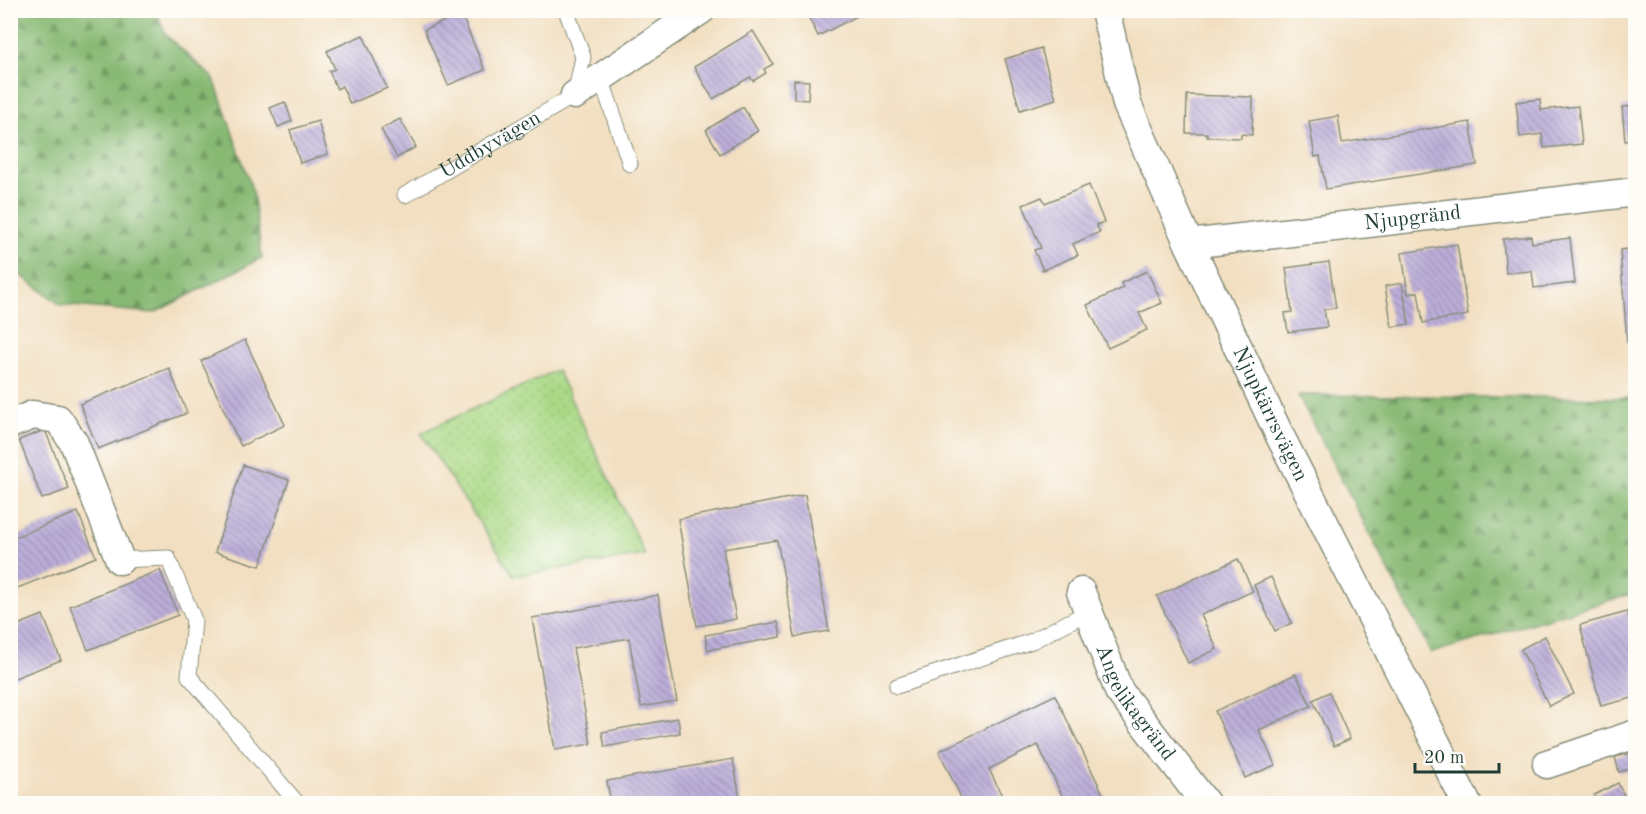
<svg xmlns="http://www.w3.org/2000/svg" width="1646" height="814" viewBox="0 0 1646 814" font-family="'Old Standard TT',serif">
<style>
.forest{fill:url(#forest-firs);stroke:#537b54;stroke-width:1.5}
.garden{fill:url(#garden-dots);stroke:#648b5d;stroke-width:1.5}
.building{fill:url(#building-back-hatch)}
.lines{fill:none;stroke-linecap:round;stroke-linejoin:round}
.lane-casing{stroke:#888e7a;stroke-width:17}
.street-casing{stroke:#888e7a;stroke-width:31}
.lane{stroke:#fff;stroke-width:15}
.street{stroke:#fff;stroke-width:28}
.labels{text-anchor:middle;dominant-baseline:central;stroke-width:4.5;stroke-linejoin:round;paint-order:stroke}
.street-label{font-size:21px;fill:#1f3d34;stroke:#fdfcf7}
</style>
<defs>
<pattern id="forest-firs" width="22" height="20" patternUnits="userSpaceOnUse" patternTransform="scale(1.5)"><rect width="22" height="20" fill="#87b973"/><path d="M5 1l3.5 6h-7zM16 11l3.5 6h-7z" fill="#6e985f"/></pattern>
<pattern id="garden-dots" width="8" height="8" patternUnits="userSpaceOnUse" patternTransform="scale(1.5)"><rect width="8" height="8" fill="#aad986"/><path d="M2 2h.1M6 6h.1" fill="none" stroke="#92bb74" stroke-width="1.8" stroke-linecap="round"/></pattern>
<pattern id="building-back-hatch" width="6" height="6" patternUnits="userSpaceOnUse" patternTransform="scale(1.5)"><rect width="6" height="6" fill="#bcaed9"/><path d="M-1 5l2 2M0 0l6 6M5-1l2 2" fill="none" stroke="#988fb1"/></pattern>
</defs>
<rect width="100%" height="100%" fill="#fdfcf7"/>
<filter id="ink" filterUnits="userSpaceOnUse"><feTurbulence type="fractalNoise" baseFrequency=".0167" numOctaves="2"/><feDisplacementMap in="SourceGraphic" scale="12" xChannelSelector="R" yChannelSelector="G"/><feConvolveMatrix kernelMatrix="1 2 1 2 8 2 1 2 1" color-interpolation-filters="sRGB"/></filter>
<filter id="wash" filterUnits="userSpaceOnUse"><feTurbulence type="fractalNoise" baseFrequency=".008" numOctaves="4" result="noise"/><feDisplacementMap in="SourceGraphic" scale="24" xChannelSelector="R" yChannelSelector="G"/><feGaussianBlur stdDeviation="1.35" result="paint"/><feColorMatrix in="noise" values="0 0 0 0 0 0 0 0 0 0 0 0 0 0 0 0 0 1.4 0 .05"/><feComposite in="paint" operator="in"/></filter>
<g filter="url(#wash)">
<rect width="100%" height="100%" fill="#f2dfc1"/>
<g class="forest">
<path d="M11 10 156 11 166 35 214 79 253 192 262 258 154 313 61 305 11 268Z"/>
<path d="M1298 395 1635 398V593L1431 653Z"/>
</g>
<path class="garden" d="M557 370 645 555 514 576 421 433Z"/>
<g id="blocks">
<g class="building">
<path d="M805 10H864L865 12 818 36Z"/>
<path d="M461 14 485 70 448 85 424 30Z"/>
<path d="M753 31 773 64 764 69 766 73 753 81 750 77 713 99 694 67Z"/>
<path d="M363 35 387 88 350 104 342 86 337 89 329 71 335 69 327 51Z"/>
<path d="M1041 48 1056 99 1020 110 1005 59Z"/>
<path d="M794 80 809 81 808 100 794 99Z"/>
<path d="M1187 95 1253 97 1252 135 1241 134V138L1207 137V133H1186Z"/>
<path d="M1540 99 1541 110 1578 106 1582 144 1544 148 1542 134 1520 137 1516 102Z"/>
<path d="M285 102 292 121 278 127 270 108Z"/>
<path d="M1636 106V140L1625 141 1622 107Z"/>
<path d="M743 107 758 131 720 154 706 130Z"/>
<path d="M1338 116 1342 143 1470 122 1477 165 1326 189 1320 156 1315 157 1309 121Z"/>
<path d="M400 119 416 147 397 158 381 129Z"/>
<path d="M318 121 328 154 300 163 290 130Z"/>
<path d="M1089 185 1104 222 1096 225 1100 232 1073 244 1078 255 1043 270 1034 250 1041 248 1023 205 1042 197 1045 203Z"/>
<path d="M1531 236 1532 243 1570 238 1575 283 1534 288 1532 271 1506 273 1503 239Z"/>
<path d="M1457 244 1468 315 1423 323 1418 292 1408 294 1402 253Z"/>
<path d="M1636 248V341L1627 342 1620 250Z"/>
<path d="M1329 262 1336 308 1324 309 1327 327 1288 332 1285 313 1292 312 1286 268Z"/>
<path d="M1147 271 1162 303 1139 313 1147 330 1108 348 1087 305 1123 288 1121 283Z"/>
<path d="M1402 283 1409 324 1392 327 1385 286Z"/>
<path d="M245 340 285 425 241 446 201 361Z"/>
<path d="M169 368 187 413 98 449 80 404Z"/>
<path d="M45 430 69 489 42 499 19 440Z"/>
<path d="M243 465 289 480 260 566 215 552Z"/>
<path d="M805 495 829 631 795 637 777 540 723 549 736 619 697 626 678 519Z"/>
<path d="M78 512 96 557 10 591V539Z"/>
<path d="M1238 559 1253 591 1201 615 1217 649 1188 663 1157 596Z"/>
<path d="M160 570 178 615 88 650 70 606Z"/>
<path d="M1271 577 1292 623 1275 631 1254 585Z"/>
<path d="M658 595 677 701 641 707 629 638 573 648 591 744 555 750 532 618Z"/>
<path d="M1627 612 1636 645V697L1601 706 1580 625Z"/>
<path d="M43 615 61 660 10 680V628Z"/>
<path d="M778 622 781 637 708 650 705 635Z"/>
<path d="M1545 636 1574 694 1549 706 1521 649Z"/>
<path d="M1296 674 1311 706 1259 730 1275 765 1245 778 1215 711Z"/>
<path d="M1329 692 1350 739 1334 746 1313 700Z"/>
<path d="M1055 695 1108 804H1066L1038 745 989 769 1006 804H964L939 751Z"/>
<path d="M678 718 680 733 605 747 602 732Z"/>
<path d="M1636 752V768L1619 772 1615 757Z"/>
<path d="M733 759 741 804H704V801L693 804H611L607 781Z"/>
<path d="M1618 783 1628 804H1598L1594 795Z"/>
</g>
</g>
</g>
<g filter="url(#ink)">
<use href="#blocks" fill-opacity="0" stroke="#888e7a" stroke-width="1.5"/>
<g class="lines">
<defs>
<g id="lane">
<path d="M601 78 630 164"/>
<path id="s1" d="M405 195 575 95 583 57 566 10"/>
<path d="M120 560 168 558 194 620 189 676 298 804"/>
<path d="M897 686 1032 641 1088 612"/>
</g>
<g id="street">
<path id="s2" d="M1105 10 1127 104 1189 244 1280 436 1467 804"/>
<path d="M575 95 701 10"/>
<path id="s3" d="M1189 244 1636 192"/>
<path d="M10 424 33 415 58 419 74 443 120 560"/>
<path id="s4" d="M1081 592 1119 691 1206 804"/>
<path d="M1547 764 1636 734"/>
</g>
</defs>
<use href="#lane" class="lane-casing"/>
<use href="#street" class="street-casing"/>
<use href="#lane" class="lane"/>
<use href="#street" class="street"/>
</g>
</g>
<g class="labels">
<g class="street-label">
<text stroke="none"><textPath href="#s1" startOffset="99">Uddbyvägen</textPath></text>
<text stroke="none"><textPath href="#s3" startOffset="225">Njupgränd</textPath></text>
<text stroke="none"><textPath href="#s2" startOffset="438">Njupkärrsvägen</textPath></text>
<text stroke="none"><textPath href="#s4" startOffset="124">Angelikagränd</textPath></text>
</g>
</g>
<rect width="1646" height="814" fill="none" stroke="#fdfcf7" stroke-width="36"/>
<path d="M1415 763v9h84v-9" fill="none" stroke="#1f3d34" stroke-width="3"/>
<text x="1424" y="763" font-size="18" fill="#1f3d34" stroke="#fdfcf7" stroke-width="4.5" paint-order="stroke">20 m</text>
</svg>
